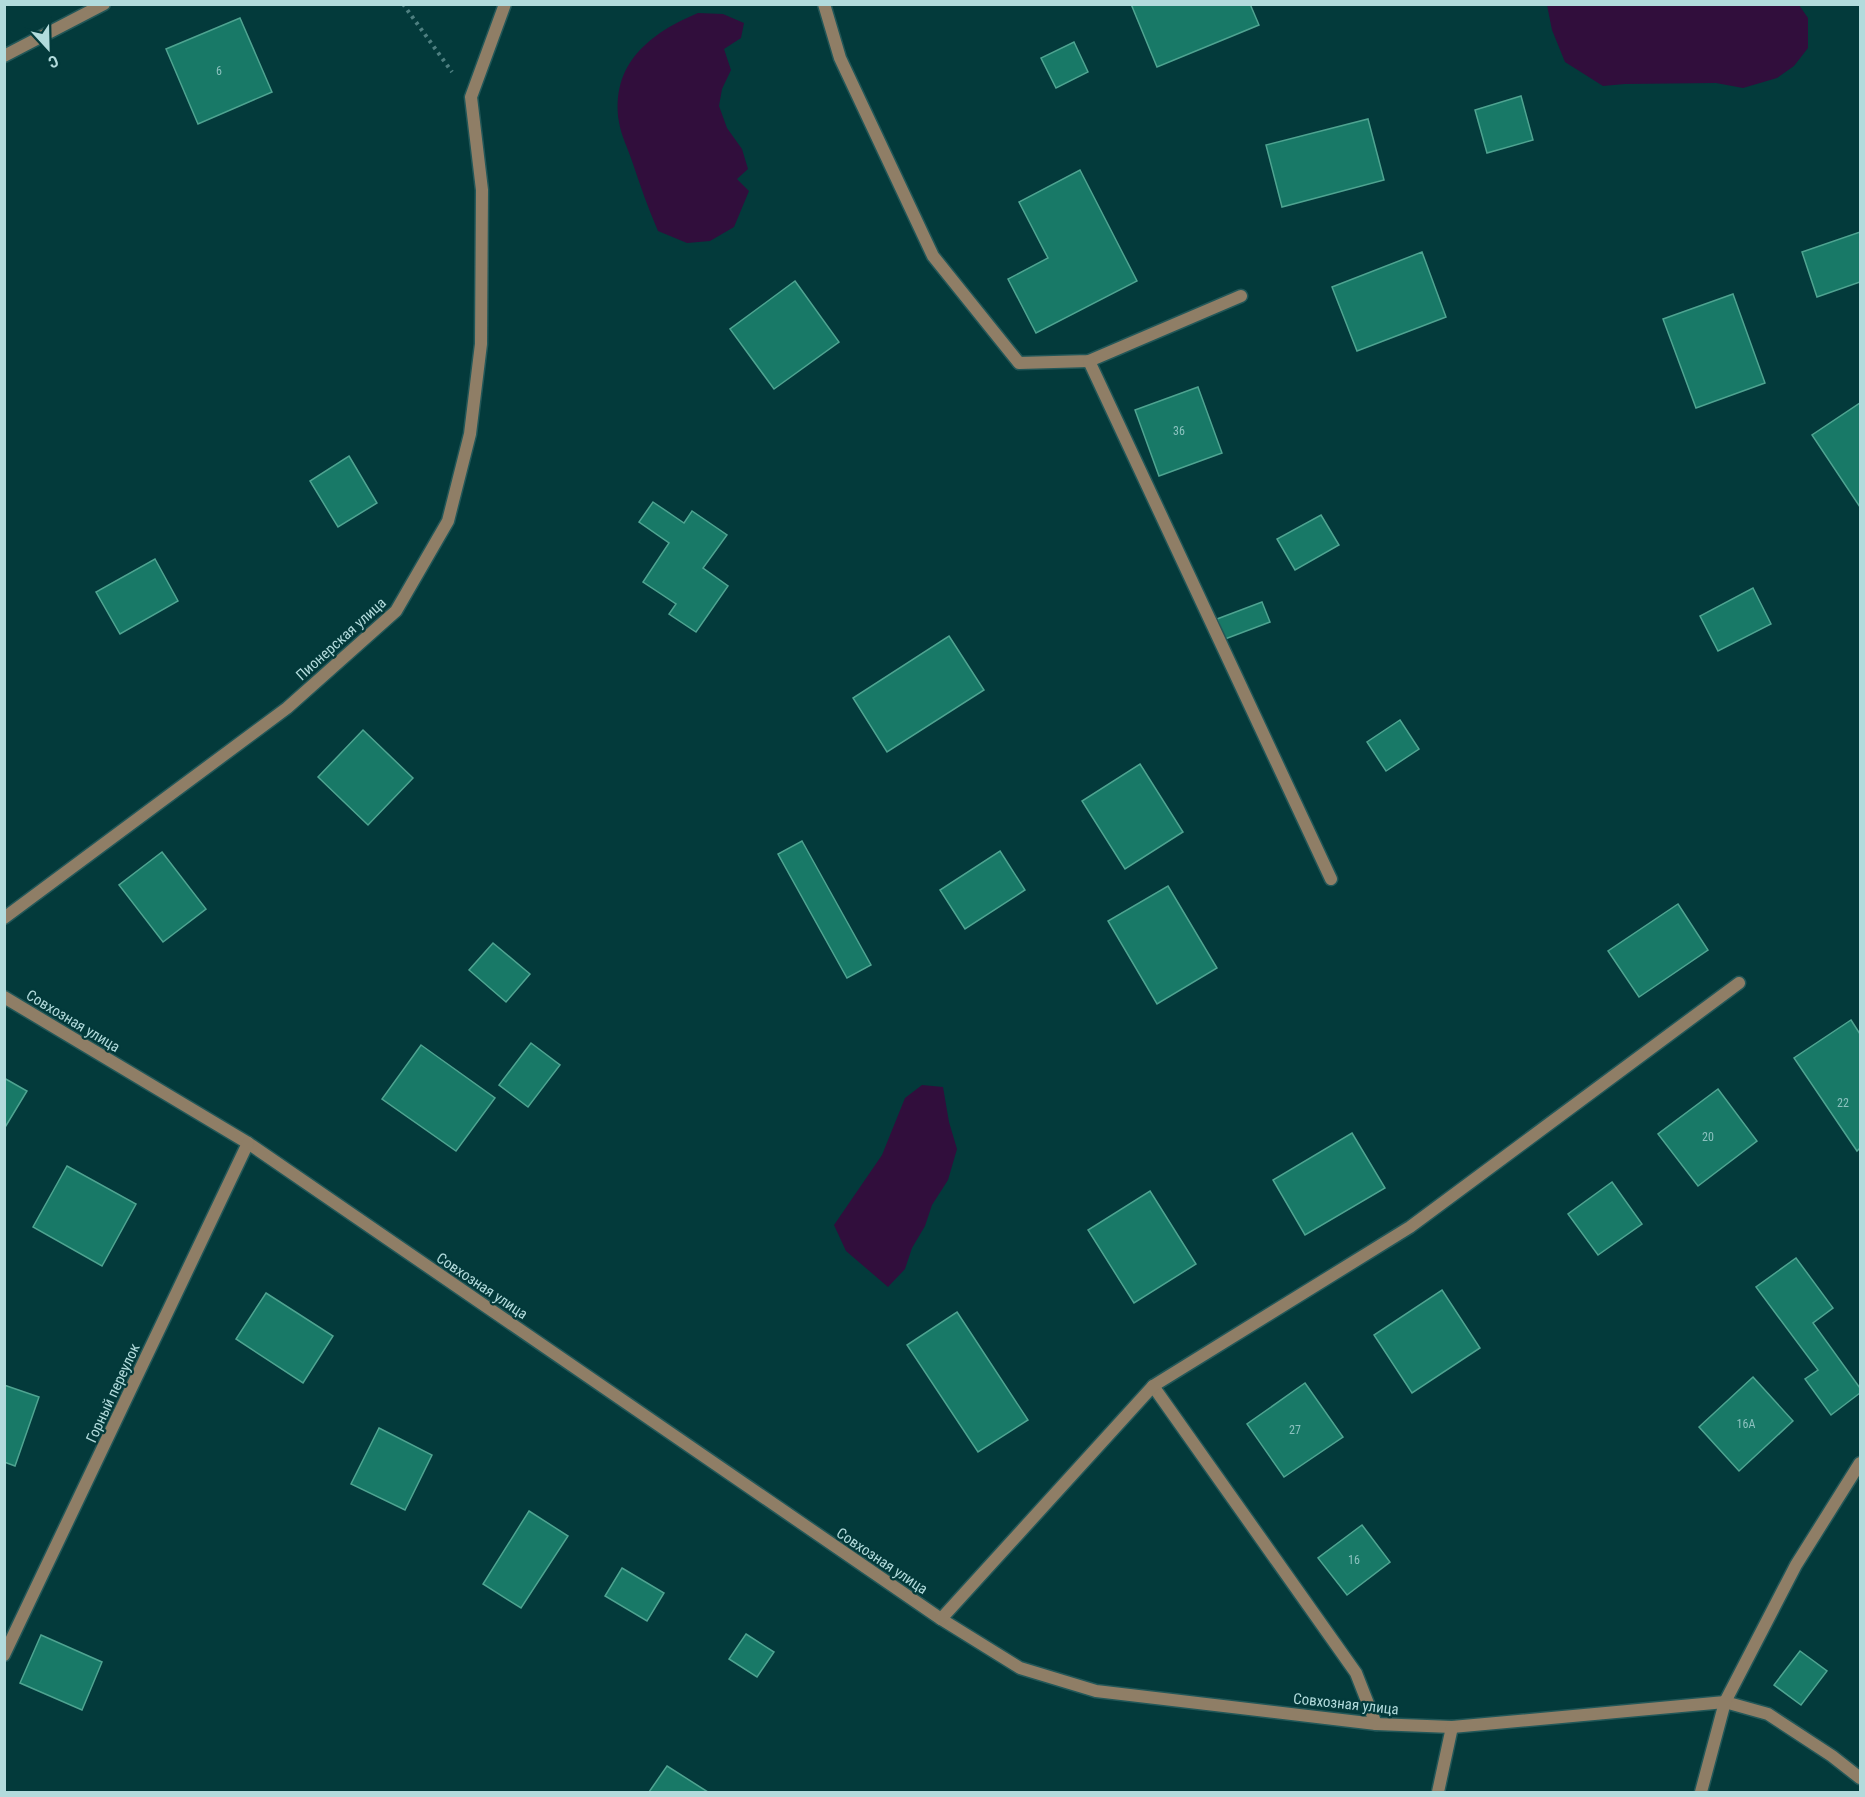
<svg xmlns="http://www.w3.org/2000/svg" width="1865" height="1797" viewBox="0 0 1865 1797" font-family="'Roboto Condensed',sans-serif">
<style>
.water{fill:#310e3c}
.building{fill:#187967;stroke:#4fa491;stroke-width:1.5}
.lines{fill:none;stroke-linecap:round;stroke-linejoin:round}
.lane-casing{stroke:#225758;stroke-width:15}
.street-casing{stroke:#225758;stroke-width:15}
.path{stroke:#4e7f80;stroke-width:4;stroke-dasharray:3 4.5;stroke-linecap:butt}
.lane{stroke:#8f7e66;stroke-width:12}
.street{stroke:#8f7e66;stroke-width:12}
.labels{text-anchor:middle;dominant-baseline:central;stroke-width:4.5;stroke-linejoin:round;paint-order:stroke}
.number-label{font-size:12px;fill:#8cc2bf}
.street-label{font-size:15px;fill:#b2dbdc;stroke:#033a3b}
</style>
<rect width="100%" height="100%" fill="#033a3b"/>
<g class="water">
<path d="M1547 5H1799L1808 18V48L1794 66 1777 78 1743 88 1716 83 1625 84 1603 86 1565 62 1552 30Z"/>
<path d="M698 13 723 14 744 23 741 38 724 49 731 70 722 89 719 106 727 128 742 149 748 169 737 179 749 191 734 227 710 241 687 243 658 231C648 208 640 185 632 161 628 149 621 135 619 122 610 64 650 33 698 13Z"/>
<path d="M922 1085 943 1087 949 1122 957 1149 948 1180 932 1205 925 1226 912 1248 905 1269 888 1287 846 1251 834 1225 882 1155 905 1098Z"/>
</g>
<g class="building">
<path d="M1131 4H1250L1259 25 1157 67Z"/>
<path d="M240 18 272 92 198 124 166 49Z"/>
<path d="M1074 42 1088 72 1056 88 1041 58Z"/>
<path d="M1521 96 1533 140 1487 153 1475 110Z"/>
<path d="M1368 119 1384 180 1282 207 1266 145Z"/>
<path d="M1080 170 1137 281 1036 333 1008 279 1048 258 1019 202Z"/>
<path d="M1860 232V282L1817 297 1802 252Z"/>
<path d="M1422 252 1446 317 1357 351 1332 287Z"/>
<path d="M795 281 839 342 774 389 730 329Z"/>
<path d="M1733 294 1765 383 1696 408 1663 319Z"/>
<path d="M1198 387 1222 453 1159 476 1135 410Z"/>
<path d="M1860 403V507L1812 435Z"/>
<path d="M349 456 377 503 338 527 310 481Z"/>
<path d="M653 502 684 523 692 511 727 535 703 568 728 586 696 632 669 614 676 604 643 582 669 543 639 522Z"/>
<path d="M1321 515 1339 545 1295 570 1277 539Z"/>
<path d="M155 559 178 601 120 634 96 592Z"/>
<path d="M1753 588 1771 624 1718 651 1700 616Z"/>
<path d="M1262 602 1270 622 1225 639 1217 619Z"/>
<path d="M949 636 984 690 887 752 853 698Z"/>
<path d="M1400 720 1419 749 1386 771 1367 742Z"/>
<path d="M363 730 413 778 368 825 318 777Z"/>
<path d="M1140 764 1183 832 1125 869 1082 801Z"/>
<path d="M802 841 871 965 847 978 778 854Z"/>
<path d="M1000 851 1025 890 965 929 940 890Z"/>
<path d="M162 852 206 909 163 942 119 885Z"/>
<path d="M1168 886 1217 968 1157 1004 1108 921Z"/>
<path d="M1678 904 1708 950 1639 997 1608 951Z"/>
<path d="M493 943 530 974 506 1002 469 970Z"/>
<path d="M1851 1020 1860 1034V1148L1857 1151 1794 1058Z"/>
<path d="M531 1043 560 1065 528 1107 499 1085Z"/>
<path d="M421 1045 495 1098 456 1151 382 1099Z"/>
<path d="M4 1078 27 1091 4 1129Z"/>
<path d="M1718 1089 1757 1141 1698 1186 1658 1134Z"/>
<path d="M1352 1133 1385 1188 1305 1235 1273 1180Z"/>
<path d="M67 1166 136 1204 102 1266 33 1227Z"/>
<path d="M1612 1182 1642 1224 1598 1255 1568 1214Z"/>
<path d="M1150 1191 1196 1264 1134 1303 1088 1230Z"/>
<path d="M1796 1258 1833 1308 1813 1323 1860 1388V1393L1831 1415 1805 1379 1818 1370 1756 1287Z"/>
<path d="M1442 1290 1480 1348 1412 1393 1374 1335Z"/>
<path d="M266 1293 333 1336 303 1383 236 1339Z"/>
<path d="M957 1312 1028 1420 978 1452 907 1345Z"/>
<path d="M1753 1377 1793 1421 1739 1471 1699 1427Z"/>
<path d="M1305 1383 1343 1437 1284 1477 1247 1424Z"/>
<path d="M4 1385 39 1397 15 1466 4 1462Z"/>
<path d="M379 1428 432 1455 405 1510 351 1484Z"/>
<path d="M529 1511 568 1536 521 1608 483 1584Z"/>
<path d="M1362 1525 1390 1562 1347 1595 1318 1558Z"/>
<path d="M622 1568 664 1593 647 1621 605 1596Z"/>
<path d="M746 1634 774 1652 757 1677 729 1659Z"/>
<path d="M41 1635 102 1662 82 1710 20 1683Z"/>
<path d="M1800 1651 1827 1671 1801 1705 1774 1685Z"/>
<path d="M667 1766 708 1792H649Z"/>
</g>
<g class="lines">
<defs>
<g id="lane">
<path d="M824 4 840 58 933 256 1019 363 1089 361 1241 296"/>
<path d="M1089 361 1331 879"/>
<path d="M1153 1386 1356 1673 1376 1724"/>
</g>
<g id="street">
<path d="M4 56 104 4"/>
<path d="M4 918 287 708 396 611 448 521 470 434 481 344 482 190 471 97 505 4"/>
<path d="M4 997 248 1143 941 1619 1020 1668 1096 1691 1376 1724 1452 1727 1725 1702 1768 1714 1832 1756 1860 1778"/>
<path d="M941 1619 1153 1386 1410 1227 1739 983"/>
<path d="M4 1655 248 1143"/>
<path d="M1438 1792 1452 1727"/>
<path d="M1701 1792 1725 1702 1796 1565 1860 1463"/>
</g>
</defs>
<use href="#lane" class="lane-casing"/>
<use href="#street" class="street-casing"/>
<path class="path" d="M403 4 452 72"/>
<use href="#lane" class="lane"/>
<use href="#street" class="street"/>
</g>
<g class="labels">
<g class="number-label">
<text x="219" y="71">6</text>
<text x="1179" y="431">36</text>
<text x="1843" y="1103">22</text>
<text x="1708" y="1137">20</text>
<text x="1746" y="1424">16А</text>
<text x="1295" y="1430">27</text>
<text x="1354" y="1560">16</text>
</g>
<g class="street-label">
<text transform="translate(341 639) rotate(-42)">Пионерская улица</text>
<text transform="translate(73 1021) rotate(31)">Совхозная улица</text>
<text transform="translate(482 1286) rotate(34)">Совхозная улица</text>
<text transform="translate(113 1393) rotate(-65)">Горный переулок</text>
<text transform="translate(882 1561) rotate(34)">Совхозная улица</text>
<text transform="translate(1346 1704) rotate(6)">Совхозная улица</text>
</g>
</g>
<rect width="1865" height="1797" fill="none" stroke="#b2dbdc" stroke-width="12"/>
<g transform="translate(48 48) rotate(158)" stroke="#033a3b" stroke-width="4.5" paint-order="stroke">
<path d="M0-4.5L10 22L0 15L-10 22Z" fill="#b2dbdc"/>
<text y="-9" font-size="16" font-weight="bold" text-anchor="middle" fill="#b2dbdc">С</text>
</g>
</svg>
